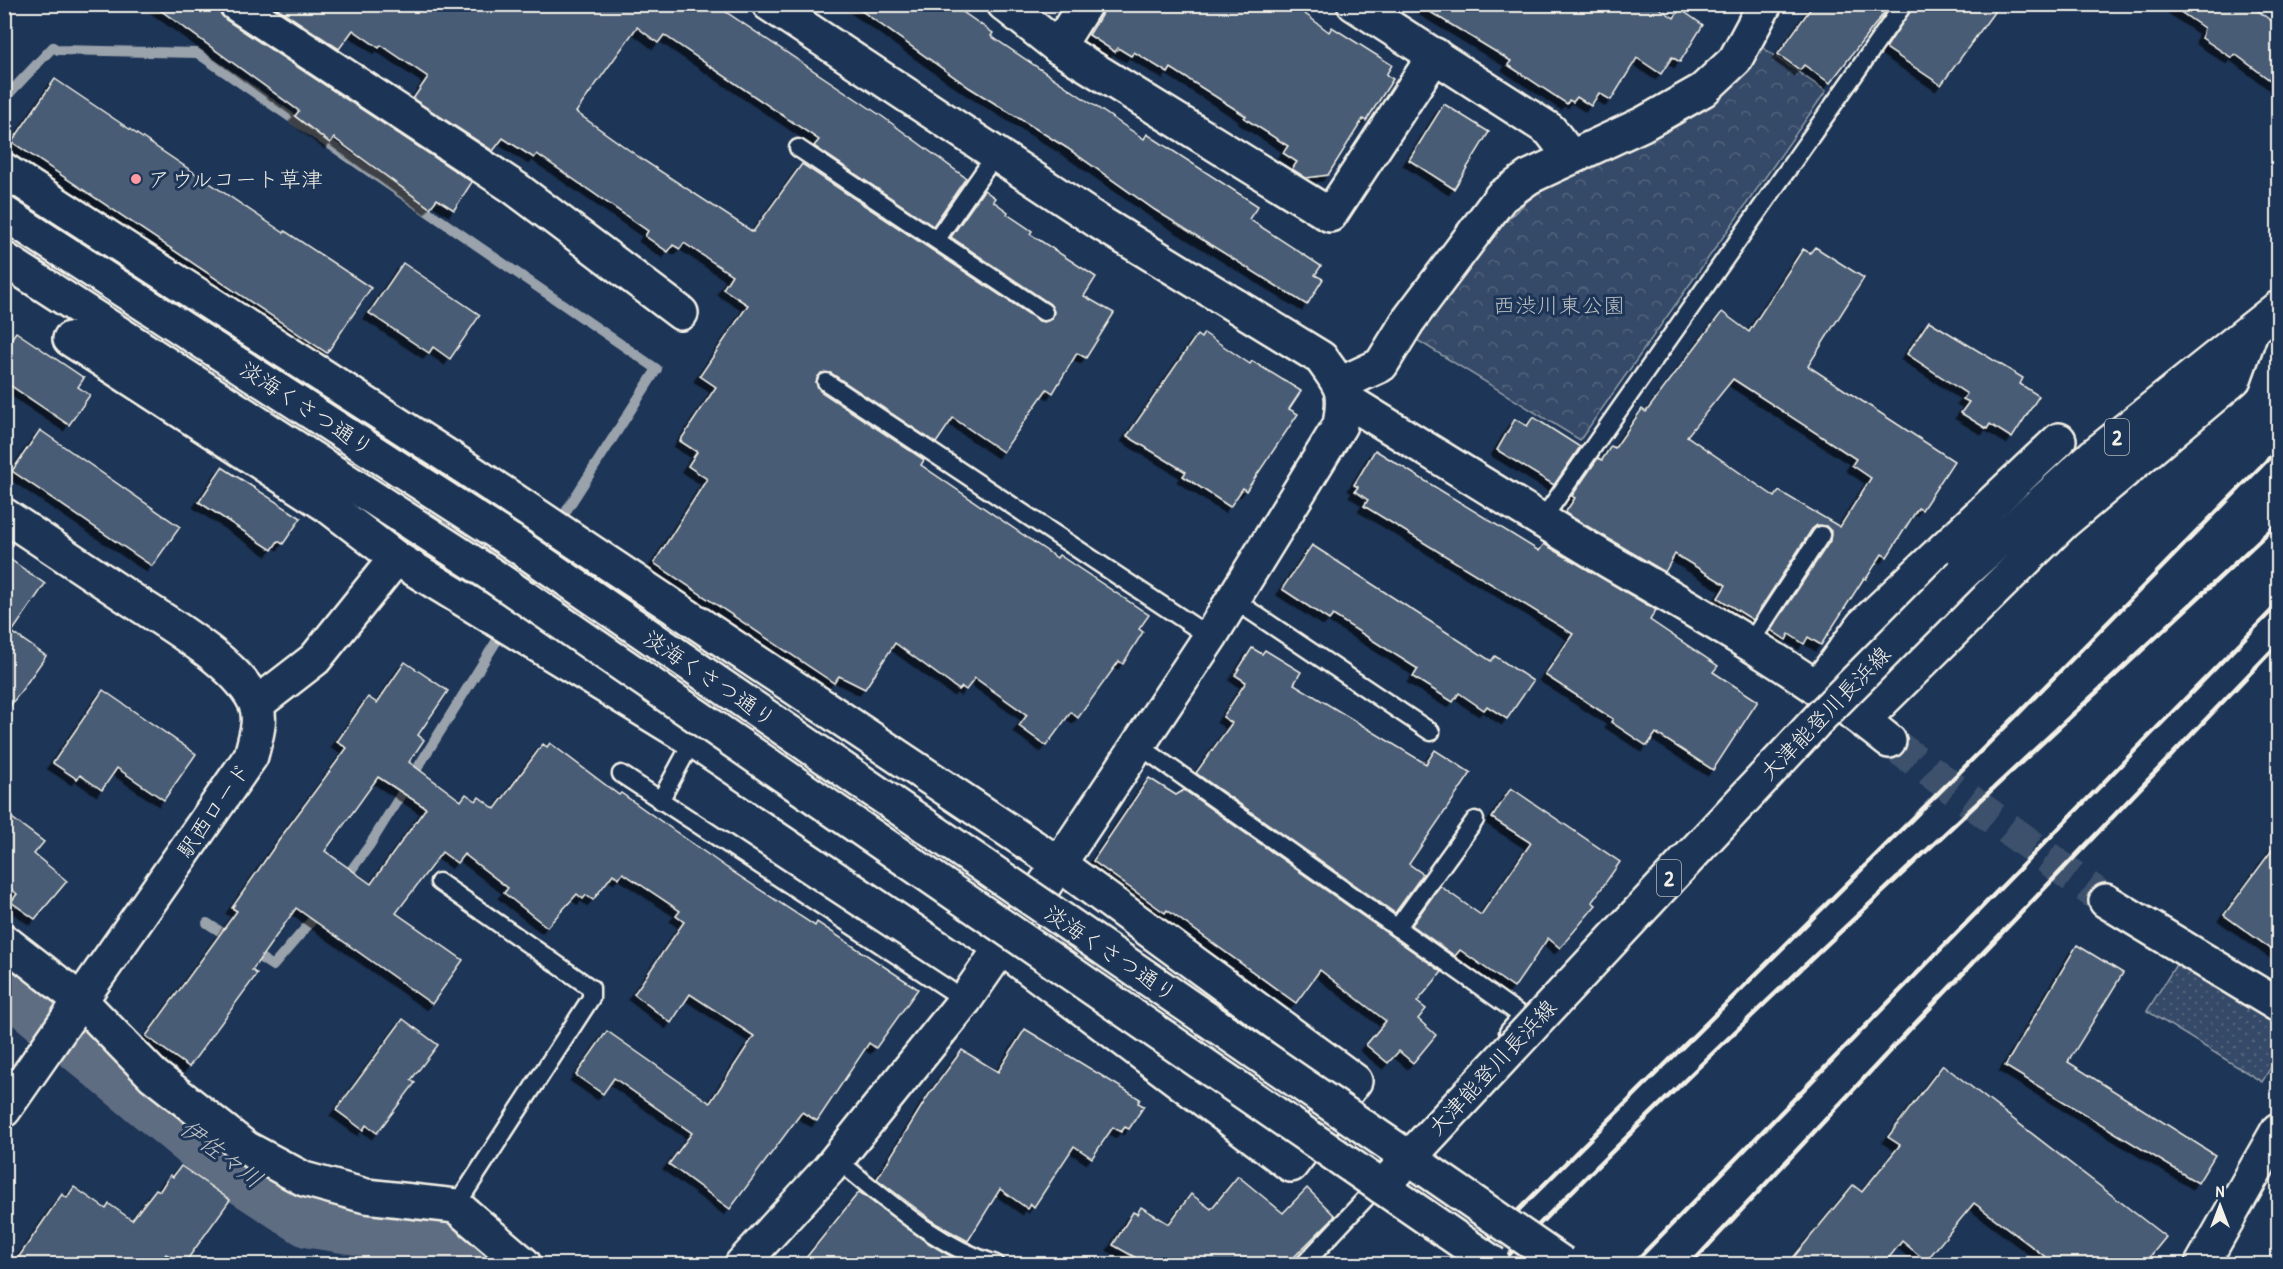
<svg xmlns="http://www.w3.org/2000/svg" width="2283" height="1269" viewBox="0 0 2283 1269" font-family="'Patrick Hand','Klee One',sans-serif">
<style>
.grass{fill:url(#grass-dots);stroke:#949ea8;stroke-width:1.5}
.park{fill:url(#park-crowns);stroke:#949ea8;stroke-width:1.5}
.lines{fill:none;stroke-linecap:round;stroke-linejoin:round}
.stream{stroke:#9aa2ab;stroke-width:10}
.river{stroke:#5e6d82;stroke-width:64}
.building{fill:#485b74;stroke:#f4f1e8;stroke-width:1.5;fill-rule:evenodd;filter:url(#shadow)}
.minor-tunnel{stroke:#3d516d;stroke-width:33;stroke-dasharray:33 16;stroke-linecap:butt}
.service-casing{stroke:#f4f1e8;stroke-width:21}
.minor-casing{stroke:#f4f1e8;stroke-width:38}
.tertiary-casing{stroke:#f4f1e8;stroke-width:38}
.primary-casing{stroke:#f4f1e8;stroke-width:38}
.service{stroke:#1d3557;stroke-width:16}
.minor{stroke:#1d3557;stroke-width:33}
.tertiary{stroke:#1d3557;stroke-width:33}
.primary{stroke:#1d3557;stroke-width:33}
.rail{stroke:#f4f1e8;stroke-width:4.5}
.tertiary-bridge-casing{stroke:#f4f1e8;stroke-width:38;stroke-linecap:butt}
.primary-bridge-casing{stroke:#f4f1e8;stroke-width:38;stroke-linecap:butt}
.tertiary-bridge{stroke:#1d3557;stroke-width:33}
.primary-bridge{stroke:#1d3557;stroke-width:33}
.poi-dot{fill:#ff9aa2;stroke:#1d3557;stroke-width:2}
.labels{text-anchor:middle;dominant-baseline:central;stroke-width:6;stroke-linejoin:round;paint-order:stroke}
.shield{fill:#1d3557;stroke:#b4b9bc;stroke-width:1.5}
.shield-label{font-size:21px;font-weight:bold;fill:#f4f1e8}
.poi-label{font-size:22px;fill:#f4f1e8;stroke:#1d3557;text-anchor:start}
.park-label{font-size:22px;fill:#bbbfc1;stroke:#1d3557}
.street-label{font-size:22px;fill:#f4f1e8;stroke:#1d3557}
.water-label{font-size:24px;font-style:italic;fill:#c0c3c4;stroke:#1d3557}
</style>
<defs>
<pattern id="grass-dots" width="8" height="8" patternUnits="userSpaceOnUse" patternTransform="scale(1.5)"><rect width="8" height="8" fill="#354a67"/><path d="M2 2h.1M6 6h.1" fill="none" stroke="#53657d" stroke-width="1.8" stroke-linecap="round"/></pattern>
<pattern id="park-crowns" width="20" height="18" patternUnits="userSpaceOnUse" patternTransform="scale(1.5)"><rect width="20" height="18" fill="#354a67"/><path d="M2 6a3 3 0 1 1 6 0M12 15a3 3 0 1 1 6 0" fill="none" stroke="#53657d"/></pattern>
<filter id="shadow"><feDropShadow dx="-5.5" dy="5.5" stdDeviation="0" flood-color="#0009"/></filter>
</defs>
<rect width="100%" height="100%" fill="#1d3557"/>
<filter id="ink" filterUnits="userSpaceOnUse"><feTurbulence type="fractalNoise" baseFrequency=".0167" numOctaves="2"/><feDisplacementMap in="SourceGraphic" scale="12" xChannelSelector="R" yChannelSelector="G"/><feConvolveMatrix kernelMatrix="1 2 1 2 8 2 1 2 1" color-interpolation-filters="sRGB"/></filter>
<g filter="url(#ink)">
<path class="grass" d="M2177 963 2278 1019V1056L2262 1082 2147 1011Z"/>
<path class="park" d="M1760 46 1826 91 1580 440 1417 340C1453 290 1486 233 1535 195 1552 183 1574 175 1592 166 1642 143 1699 123 1737 80 1746 70 1753 57 1760 46Z"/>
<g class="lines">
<g class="stream">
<path d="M4 99 53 47 58 50 197 53 657 369 568 508 524 591"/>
<path d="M343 881 369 846 504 629"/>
<path d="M207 923 232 939"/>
<path d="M250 951 273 966 321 910"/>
</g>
<path class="river" d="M4 976 228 1162 311 1216 388 1228 457 1251 473 1264"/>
</g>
<g class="building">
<path d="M152 4H218L220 13 226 20 472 182 454 210 437 199 430 208 334 138 330 143 295 116 299 111Z"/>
<path d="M271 4H714L883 117 966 178 933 226 814 146 819 140 664 35 658 43 637 27 576 112 643 160 753 232 802 164 1039 321 1044 322 1052 318 1054 312 1050 304 951 237 984 190 995 198 993 201 1008 212 1007 214 1032 231 1030 234 1096 277 1084 296 1114 313 1086 358 1077 353 1053 393 1047 389 1003 452 953 418 936 443 831 373H821L816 382 820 391 924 460 921 465 1057 558 1059 555 1149 615 1139 629 1143 632 1123 664 1119 661 1078 718 1071 712 1046 746 1019 726 1027 715 975 678 966 690 962 687 959 690 895 643 865 689 839 676 834 683 654 563 707 479 688 466 697 452 680 441 716 387 700 376 748 305 723 289 732 275 684 243 680 249 673 245 668 252 645 236 648 231 537 154 534 158 503 138 493 151 413 99 428 77 381 45 379 48 353 30 339 49Z"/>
<path d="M852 4H951L993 33 991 36 1144 139 1147 134 1258 206 1249 219 1321 266 1315 275 1323 279 1307 305 1155 210 1067 148 970 88Z"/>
<path d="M1108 4H1292L1329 32 1332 27 1392 65 1386 75 1393 79 1366 121 1363 119 1328 175 1306 178 1292 169 1297 162 1283 153 1288 146 1244 118 1246 116 1171 68 1168 73 1134 52 1131 56 1118 48 1115 52 1089 35Z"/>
<path d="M1417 4H1653L1674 18 1680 9 1703 25 1680 62 1672 57 1661 74 1637 58 1611 100 1599 93 1591 106 1577 97 1573 102 1569 100 1567 104 1508 65 1511 61Z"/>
<path d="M1814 4H1891L1830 83 1804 65 1800 70 1778 54Z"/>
<path d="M1914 4H2000L1941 85 1886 48Z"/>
<path d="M2169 4H2249L2278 26V86L2235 54 2232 58 2202 38 2204 28Z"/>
<path d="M55 79 284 233 285 231 371 288 327 353 12 142Z"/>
<path d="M1444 104 1489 132 1454 189 1409 160Z"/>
<path d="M1815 247 1864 278 1808 366 1954 461 1922 510 1918 508 1887 557 1882 554 1866 579 1864 578 1821 645 1808 637 1804 644 1789 634 1786 640 1771 630 1830 541 1831 531 1826 526 1817 525 1812 529 1753 620 1718 598 1726 585 1675 554 1665 572 1565 513 1575 498 1572 496 1598 458 1602 460 1611 446 1615 448 1642 409 1646 412 1722 312 1749 332 1803 249 1810 253ZM1733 379 1856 459 1852 465 1871 478 1840 527 1779 491 1775 497 1687 436Z"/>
<path d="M403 263 480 315 450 359 433 347 429 353 369 313Z"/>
<path d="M1929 321 2023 378 2020 384 2039 396 2012 438 1990 424 1987 429 1961 413 1969 402 1963 399 1967 394 1907 354Z"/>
<path d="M16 332 84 378 78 387 90 395 69 425 4 381V349Z"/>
<path d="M1204 333 1250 364 1252 361 1301 391 1289 409 1298 414 1246 491 1243 488 1230 507 1183 476 1186 472 1127 436 1197 335 1201 338Z"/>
<path d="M1533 417 1580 447 1554 485 1497 450 1515 419 1527 426Z"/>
<path d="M40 430 180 527 152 566 12 471Z"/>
<path d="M1375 450 1539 551 1544 544 1656 610 1650 620 1718 666 1713 672 1758 701 1713 770 1656 733 1647 746 1611 722 1613 719 1545 675 1573 634 1364 506 1368 500 1355 491 1358 487 1354 485Z"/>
<path d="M222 467 301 518 283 544 278 541 272 550 199 502Z"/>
<path d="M1312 545 1491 661 1495 656 1533 681 1507 719 1487 706 1484 710 1459 693 1453 702 1413 677 1418 669 1333 615 1329 620 1282 589Z"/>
<path d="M4 555 45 584 12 632 46 656 4 715Z"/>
<path d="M1252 648 1262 654 1265 650 1301 672 1294 684 1426 764 1435 750 1471 773 1409 864 1423 874 1395 913 1196 773 1232 723 1223 717 1246 682 1235 675Z"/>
<path d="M405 662 448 691 418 735 424 740 409 762 461 801 466 794 476 801 479 797 495 809 543 744 547 747 550 743 619 795 621 793 727 868 815 926 817 922 918 989 876 1048 869 1043 817 1121 802 1112 730 1209 669 1164 692 1133 614 1078 603 1094 576 1075 607 1031 710 1103 754 1036 690 994 671 1023 634 994 684 922 676 916 680 911 623 873 619 878 613 874 593 900 586 895 583 899 577 894 547 927 504 893 508 888 464 854 457 863 442 852 396 913 463 960 432 1004 296 908 252 970 257 974 189 1067 146 1036 237 911 232 908 284 833 347 748 337 742 368 697 377 703ZM378 777 426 808 371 884 325 851Z"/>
<path d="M103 690 196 754 164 800 117 768 102 790 80 775 77 779 53 763Z"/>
<path d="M1149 778 1176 795 1184 790 1442 972 1417 1002 1426 1009 1418 1019 1436 1035 1413 1063 1399 1051 1388 1063 1366 1045 1386 1021 1320 970 1296 1003 1167 910 1165 913 1093 861Z"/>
<path d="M1511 788 1620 862 1592 902 1596 905 1560 948 1548 938 1514 988 1460 950 1455 956 1412 925 1440 886 1481 915 1531 843 1492 818Z"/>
<path d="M4 812 44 842 34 854 67 881 35 919 11 902 17 894 9 887 4 892Z"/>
<path d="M2278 842V954L2224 915Z"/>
<path d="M2077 945 2123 973 2068 1062 2215 1155 2198 1183 2005 1066Z"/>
<path d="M403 1019 438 1045 411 1080 415 1083 377 1133 366 1125 363 1130 336 1110Z"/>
<path d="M1025 1029 1140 1099 1138 1103 1144 1106 1129 1129 1125 1127 1121 1132 1113 1127 1092 1158 1074 1146 1034 1207 1031 1204 1028 1209 1000 1189 968 1241 937 1224 877 1179 928 1096 962 1050 998 1072Z"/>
<path d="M1943 1065 2166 1237 2144 1264H2055L1974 1203 1926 1261 1902 1241 1884 1264H1788L1853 1185 1862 1192 1900 1145 1888 1137Z"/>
<path d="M181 1166 230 1200 184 1264 166 1254 159 1264H14L62 1194 67 1198 74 1187 106 1209 109 1204 132 1220 156 1189 160 1191 170 1175 173 1177Z"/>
<path d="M1238 1176 1283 1213 1307 1188 1335 1216 1287 1264H1147L1113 1245 1133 1212 1137 1214 1141 1207 1169 1224 1191 1194 1211 1209Z"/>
<path d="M859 1192 925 1241 957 1260 954 1264H801Z"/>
</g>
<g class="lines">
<path class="minor-tunnel" d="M1889 741 2106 901"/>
<defs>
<g id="service">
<path d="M798 148 1044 312"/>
<path d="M937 239 996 154"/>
<path d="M826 382 1210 637"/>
<path d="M1541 521 1904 4"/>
<path d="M1234 600 1431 732"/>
<path d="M1750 643 1821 535"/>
<path d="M1137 744 1522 1016 1508 1032"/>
<path d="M621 774 965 1000"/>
<path d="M660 801 693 740"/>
<path d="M439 882 591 988V998L456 1206"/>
<path d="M1397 928 1475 820"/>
<path d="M836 1159C885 1198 934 1245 996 1264"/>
<path d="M1304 1264 1381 1182"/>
</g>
<g id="minor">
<path d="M236 4 515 188 681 313"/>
<path d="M1004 4 1058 47 1330 215 1435 55"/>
<path d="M1354 4 1550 130 1571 157"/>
<path d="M1058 47 1085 4"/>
<path d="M4 170 467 469 1059 864 1355 1081 1291 1165 1002 948 693 740 396 558 328 506 70 339"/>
<path d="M1340 384 1381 365 1408 321 1501 197 1529 177 1643 124 1703 90 1735 60 1765 4"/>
<path d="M1345 399C1433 453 1520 508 1609 561 1705 617 1803 671 1889 741"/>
<path d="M1817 688 1863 625 2059 440"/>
<path d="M1863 720 2064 522 2234 379 2252 329"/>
<path d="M2106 901 2278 1005"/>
<path d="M4 941 80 1000 153 1075 246 1148 304 1179 366 1196 456 1206 524 1264"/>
<path d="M2202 1264 2278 1130"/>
</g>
<g id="tertiary">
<path d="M4 213 512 542"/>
<path d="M4 259 492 575"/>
<path d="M4 515C45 542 86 569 126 596 164 621 236 662 255 702 263 719 255 739 251 756L4 1110"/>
<path d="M257 704 315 659 396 558"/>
<path d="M742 1264 829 1169 965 1000 1059 864 1210 637 1340 425C1346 389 1342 387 1321 358L1099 222 769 4"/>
</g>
<path id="primary" d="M1962 574 2093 456 2278 308"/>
</defs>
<use href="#service" class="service-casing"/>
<use href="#minor" class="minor-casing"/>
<use href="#tertiary" class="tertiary-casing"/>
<use href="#primary" class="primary-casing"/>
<use href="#service" class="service"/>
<use href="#minor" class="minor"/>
<use href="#tertiary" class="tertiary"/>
<use href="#primary" class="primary"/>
<g class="rail">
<path d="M1464 1264 2019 713 2278 449"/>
<path d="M1500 1264C1751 1008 2017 768 2278 523"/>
<path d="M1633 1264 2278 604"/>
<path d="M1691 1264 1909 1030 2278 644"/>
</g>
<defs>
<g id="tertiary-bridge">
<path d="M512 542 1408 1157"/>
<path d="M492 575 1382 1187"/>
</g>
<g id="primary-bridge">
<path d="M1408 1157 1563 1264"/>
<path d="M1494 1264 1382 1187 1823 714 1962 574"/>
</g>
</defs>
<use href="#tertiary-bridge" class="tertiary-bridge-casing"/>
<use href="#primary-bridge" class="primary-bridge-casing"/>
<use href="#tertiary-bridge" class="tertiary-bridge"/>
<use href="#primary-bridge" class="primary-bridge"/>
</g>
</g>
<circle class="poi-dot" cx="136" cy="179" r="6"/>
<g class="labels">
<g class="shield">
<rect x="2105" y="419" width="24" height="36" rx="4.5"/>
<rect x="1657" y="860" width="24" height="36" rx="4.5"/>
</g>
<g class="shield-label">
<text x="2117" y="437">2</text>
<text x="1669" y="878">2</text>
</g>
<g class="poi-label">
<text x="148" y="179">アウルコート草津</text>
</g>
<g class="park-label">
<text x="1559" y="305">西渋川東公園</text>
</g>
<g class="street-label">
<text transform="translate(307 408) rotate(33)">淡海くさつ通り</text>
<text transform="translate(710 678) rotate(34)">淡海くさつ通り</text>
<text transform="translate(1825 713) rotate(-46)">大津能登川長浜線</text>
<text transform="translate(213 810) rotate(-55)">駅西ロード</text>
<text transform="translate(1111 953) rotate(34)">淡海くさつ通り</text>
<text transform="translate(1492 1067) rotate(-47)">大津能登川長浜線</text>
</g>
<g class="water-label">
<text transform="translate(222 1153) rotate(37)">伊佐々川</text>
</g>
</g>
<rect width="2283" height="1269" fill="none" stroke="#1d3557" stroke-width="24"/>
<rect x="12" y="12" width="2259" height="1245" fill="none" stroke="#f4f1e8" stroke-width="2" filter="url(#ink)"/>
<g transform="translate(2220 1206)" stroke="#1d3557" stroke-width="4.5" paint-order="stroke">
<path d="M0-4.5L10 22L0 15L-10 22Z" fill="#f4f1e8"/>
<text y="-9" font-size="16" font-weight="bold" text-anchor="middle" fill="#f4f1e8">N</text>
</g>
</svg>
